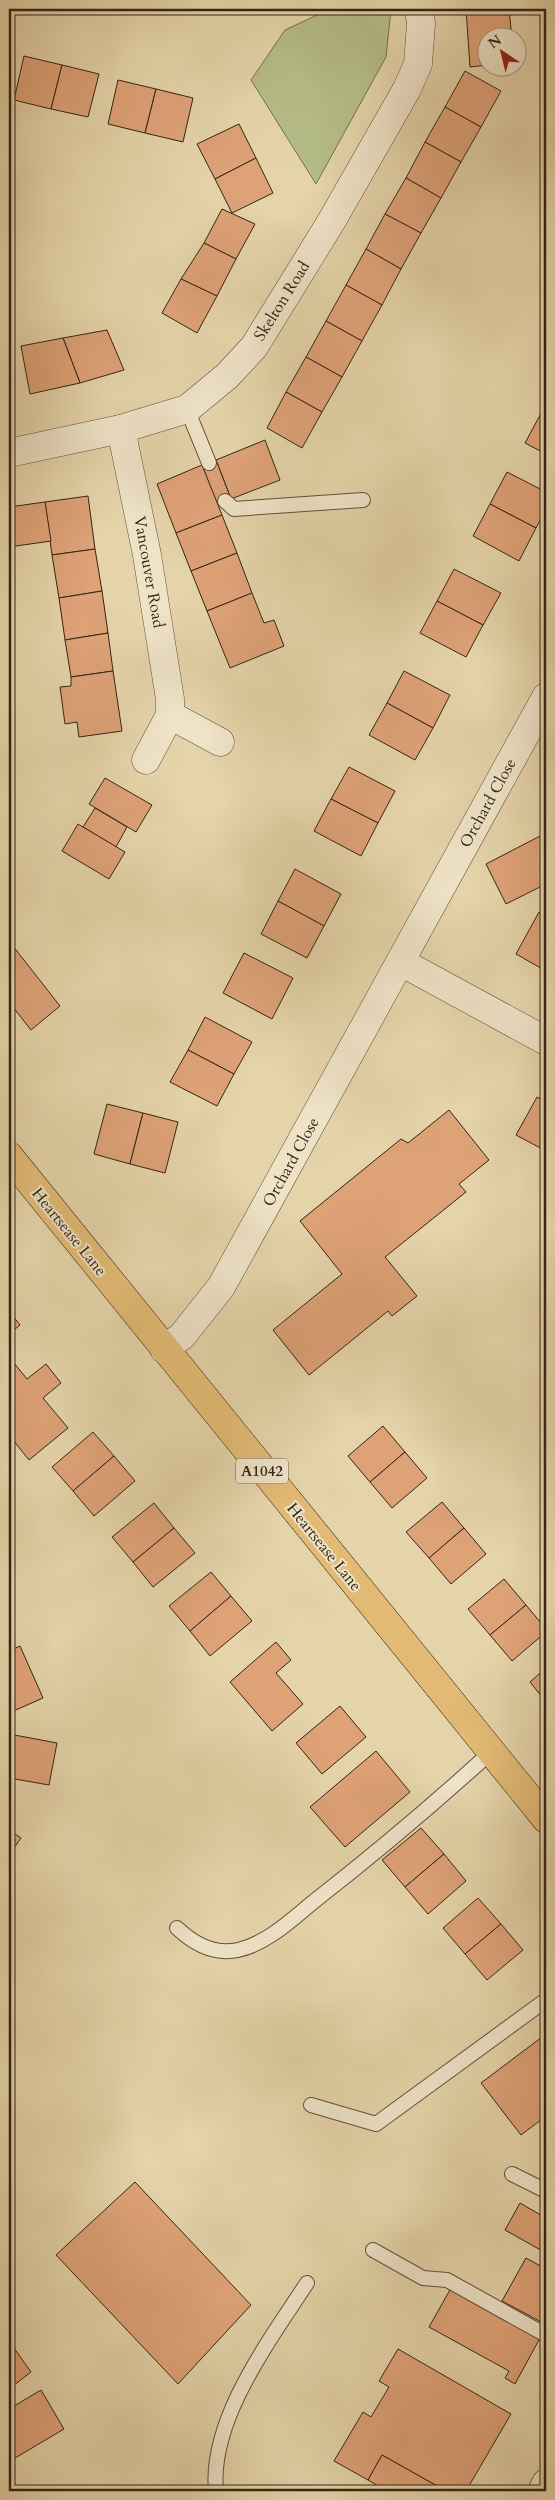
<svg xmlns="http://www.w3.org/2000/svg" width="555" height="2500" viewBox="0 0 555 2500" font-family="Cardo,serif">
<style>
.green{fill:#b5bc87;stroke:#74704e}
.building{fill:#dea277;stroke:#332515}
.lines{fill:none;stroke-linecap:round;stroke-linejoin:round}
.lane-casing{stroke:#60503a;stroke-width:16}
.street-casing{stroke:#60503a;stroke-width:29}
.secondary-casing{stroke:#332515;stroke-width:29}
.highway-casing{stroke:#332515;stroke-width:29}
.lane{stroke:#eee2c7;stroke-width:14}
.street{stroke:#eee2c7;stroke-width:28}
.secondary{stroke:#eee2c7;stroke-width:28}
.highway{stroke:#e2ba74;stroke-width:28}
.labels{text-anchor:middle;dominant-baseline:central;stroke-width:4;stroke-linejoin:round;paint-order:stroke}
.shield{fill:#eee2c7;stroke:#6b5e4a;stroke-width:1}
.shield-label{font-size:15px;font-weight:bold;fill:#332515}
.street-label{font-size:16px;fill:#332515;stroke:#eee2c7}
</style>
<rect width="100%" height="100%" fill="#e5d3a9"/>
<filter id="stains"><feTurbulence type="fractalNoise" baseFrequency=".004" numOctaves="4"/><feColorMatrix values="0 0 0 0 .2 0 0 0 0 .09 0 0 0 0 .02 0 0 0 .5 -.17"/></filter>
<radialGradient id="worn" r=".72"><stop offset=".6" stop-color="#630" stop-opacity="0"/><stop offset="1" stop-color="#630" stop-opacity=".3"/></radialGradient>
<path class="green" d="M330 9H391L386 57 316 184 251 80 285 30Z"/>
<g class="building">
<path d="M205 9H222L221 12Z"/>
<path d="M466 9H509L512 38H488V65L470 67Z"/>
<path d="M24 56 62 65 51 109 14 100Z"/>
<path d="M62 65 99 74 88 117 51 109Z"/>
<path d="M465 71 501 91 481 127 445 107Z"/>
<path d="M118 80 156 89 145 133 108 124Z"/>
<path d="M156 89 193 98 183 142 145 133Z"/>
<path d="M445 107 481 127 461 162 425 142Z"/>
<path d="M239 124 256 158 215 179 197 144Z"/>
<path d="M425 142 461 162 441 198 406 178Z"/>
<path d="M256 158 273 193 232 213 215 179Z"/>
<path d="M406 178 441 198 421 233 385 214Z"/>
<path d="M222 209 255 224 236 259 204 243Z"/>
<path d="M385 214 421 233 401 269 366 249Z"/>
<path d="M204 243 236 259 217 296 181 279Z"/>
<path d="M366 249 401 269 382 305 346 285Z"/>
<path d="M181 279 217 296 197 333 162 313Z"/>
<path d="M346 285 382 305 362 341 326 321Z"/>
<path d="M326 321 362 341 342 377 306 357Z"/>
<path d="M107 330 124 370 80 383 63 338Z"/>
<path d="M63 338 80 383 30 394 21 346Z"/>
<path d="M306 357 342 377 322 412 286 392Z"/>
<path d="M286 392 322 412 302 448 267 428Z"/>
<path d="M545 406 546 407V454L525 443Z"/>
<path d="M265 440 280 480 231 499 216 460Z"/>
<path d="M216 460 231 499 217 505 202 465Z"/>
<path d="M202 465 222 515 176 533 157 484Z"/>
<path d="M507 472 546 492V510L536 528 490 504Z"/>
<path d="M88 496 95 549 52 555 45 502Z"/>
<path d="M45 502 51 541 9 547V507Z"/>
<path d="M490 504 536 528 519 561 473 536Z"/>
<path d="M222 515 237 553 191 571 176 533Z"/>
<path d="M95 549 102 591 59 598 52 555Z"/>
<path d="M237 553 252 593 207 611 191 571Z"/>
<path d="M454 569 501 593 483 625 437 601Z"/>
<path d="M102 591 108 633 65 640 59 598Z"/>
<path d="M252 593 264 623 274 620 284 646 230 668 207 611Z"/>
<path d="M437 601 483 625 466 657 420 633Z"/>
<path d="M108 633 113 671 71 677 65 640Z"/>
<path d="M113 671 122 731 79 737 77 722 65 724 60 687 71 686V677Z"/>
<path d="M404 671 450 695 433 728 387 703Z"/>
<path d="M387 703 433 728 415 760 369 735Z"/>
<path d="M349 767 395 791 378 823 331 799Z"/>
<path d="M105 778 152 805 136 832 89 804Z"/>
<path d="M331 799 378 823 361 856 314 831Z"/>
<path d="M95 808 127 827 116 847 83 827Z"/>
<path d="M78 824 125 852 109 879 62 851Z"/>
<path d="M542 835 546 845V884L506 904 486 864Z"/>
<path d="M295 869 341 894 324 926 278 901Z"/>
<path d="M278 901 324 926 307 958 261 934Z"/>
<path d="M539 912 546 915V971L516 954Z"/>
<path d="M9 941 60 1006 31 1030 9 1002Z"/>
<path d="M244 953 293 978 272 1019 223 993Z"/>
<path d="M205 1017 252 1042 234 1074 188 1050Z"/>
<path d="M188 1050 234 1074 217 1106 170 1082Z"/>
<path d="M537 1097 546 1102V1151L516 1135Z"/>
<path d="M107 1104 143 1113 130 1164 94 1154Z"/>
<path d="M449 1110 489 1160 459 1184 466 1192 385 1257 417 1296 392 1316 388 1311 309 1375 273 1330 342 1274 300 1221 401 1139 408 1143Z"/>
<path d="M143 1113 178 1122 165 1173 130 1164Z"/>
<path d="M9 1311 20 1325 9 1334Z"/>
<path d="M14 1363 27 1379 46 1364 61 1383 43 1398 68 1428 29 1460 9 1435V1367Z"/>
<path d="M383 1426 405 1452 370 1482 348 1456Z"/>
<path d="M93 1432 114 1456 73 1491 52 1467Z"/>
<path d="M405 1452 427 1478 392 1508 370 1482Z"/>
<path d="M114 1456 135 1481 94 1516 73 1491Z"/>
<path d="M442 1502 464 1528 429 1558 406 1532Z"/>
<path d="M154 1503 174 1528 133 1562 112 1537Z"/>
<path d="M174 1528 195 1553 153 1587 133 1562Z"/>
<path d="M464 1528 486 1554 451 1584 429 1558Z"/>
<path d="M211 1572 231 1596 190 1631 169 1606Z"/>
<path d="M504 1579 526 1605 490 1635 468 1609Z"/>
<path d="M231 1596 252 1621 210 1656 190 1631Z"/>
<path d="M526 1605 546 1629V1632L512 1661 490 1635Z"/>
<path d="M276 1642 291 1660 276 1673 303 1704 272 1731 230 1682Z"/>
<path d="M20 1646 43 1698 9 1713V1651Z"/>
<path d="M546 1668V1702L530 1682Z"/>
<path d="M340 1706 366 1737 322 1774 296 1743Z"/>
<path d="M9 1734 57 1743 49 1785 9 1778Z"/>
<path d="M376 1751 410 1792 345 1847 310 1807Z"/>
<path d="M421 1828 444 1854 405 1887 382 1860Z"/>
<path d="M9 1830 21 1838 9 1855Z"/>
<path d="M444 1854 466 1881 428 1914 405 1887Z"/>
<path d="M478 1898 501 1924 465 1954 443 1928Z"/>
<path d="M501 1924 523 1950 487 1980 465 1954Z"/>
<path d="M546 2034V2116L521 2135 481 2083Z"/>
<path d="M135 2182 251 2305 178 2384 56 2255Z"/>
<path d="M520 2203 546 2218V2253L505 2230Z"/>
<path d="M526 2258 546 2269 545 2324 502 2301Z"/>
<path d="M451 2288 540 2338 515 2384 505 2378 509 2371 429 2327Z"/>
<path d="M9 2341 31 2372 9 2389Z"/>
<path d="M398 2349 511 2414 466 2491H446L382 2455 368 2480 334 2461 363 2412 371 2417 389 2387 379 2381Z"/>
<path d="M41 2390 64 2429 10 2461 9 2409Z"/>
<path d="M382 2455 446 2491H387L368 2480Z"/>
</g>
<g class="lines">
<defs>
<g id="lane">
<path d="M187 409 209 463"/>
<path d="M225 501 234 509 363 500"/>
<path d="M177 1928C194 1944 215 1955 238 1950 269 1943 294 1917 317 1899 377 1852 435 1803 491 1752"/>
<path d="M311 2105 376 2124 546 2000"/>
<path d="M512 2174 546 2191"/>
<path d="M373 2250 423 2278 447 2280 546 2335"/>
<path d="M216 2491C209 2420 270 2340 307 2283"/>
</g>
<g id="street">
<path d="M121 429 147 555 170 699V715L146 760"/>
<path d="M9 453 121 429 187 409 227 376 254 347 331 222 407 89 418 64 421 24 419 9"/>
<path d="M170 715 220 742"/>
<path d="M401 962 546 1041"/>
<path d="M164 1349 182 1336 221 1287 546 697"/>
</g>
<path id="secondary" d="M542 2491 546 2483"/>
<path id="highway" d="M9 1156 546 1819"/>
</defs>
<use href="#lane" class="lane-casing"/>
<use href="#street" class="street-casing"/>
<use href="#secondary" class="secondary-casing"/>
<use href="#highway" class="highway-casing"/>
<use href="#lane" class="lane"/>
<use href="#street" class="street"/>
<use href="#secondary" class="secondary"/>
<use href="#highway" class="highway"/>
</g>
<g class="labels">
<rect class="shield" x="236" y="1458.5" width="52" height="25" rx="4"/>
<g class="shield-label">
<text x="262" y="1471">A1042</text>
</g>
<g class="street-label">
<text transform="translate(282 301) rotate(-58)">Skelton Road</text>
<text transform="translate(149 572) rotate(80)">Vancouver Road</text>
<text transform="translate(488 803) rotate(-61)">Orchard Close</text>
<text transform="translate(291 1162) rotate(-61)">Orchard Close</text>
<text transform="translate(69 1232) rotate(51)">Heartsease Lane</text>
<text transform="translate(324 1547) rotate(51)">Heartsease Lane</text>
</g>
</g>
<rect width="555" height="2500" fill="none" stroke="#e5d3a9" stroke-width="30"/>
<rect x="10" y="10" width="535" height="2480" fill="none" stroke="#332515" stroke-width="2.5"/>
<rect x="15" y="15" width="525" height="2470" fill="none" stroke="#332515"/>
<g transform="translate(502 52) rotate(325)"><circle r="24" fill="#eee2c7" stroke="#a39680"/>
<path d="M0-4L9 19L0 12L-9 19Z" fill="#8f2418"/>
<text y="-8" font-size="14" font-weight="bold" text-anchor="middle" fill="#332515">N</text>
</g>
<rect width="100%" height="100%" filter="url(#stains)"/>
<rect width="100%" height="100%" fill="url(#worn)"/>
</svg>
